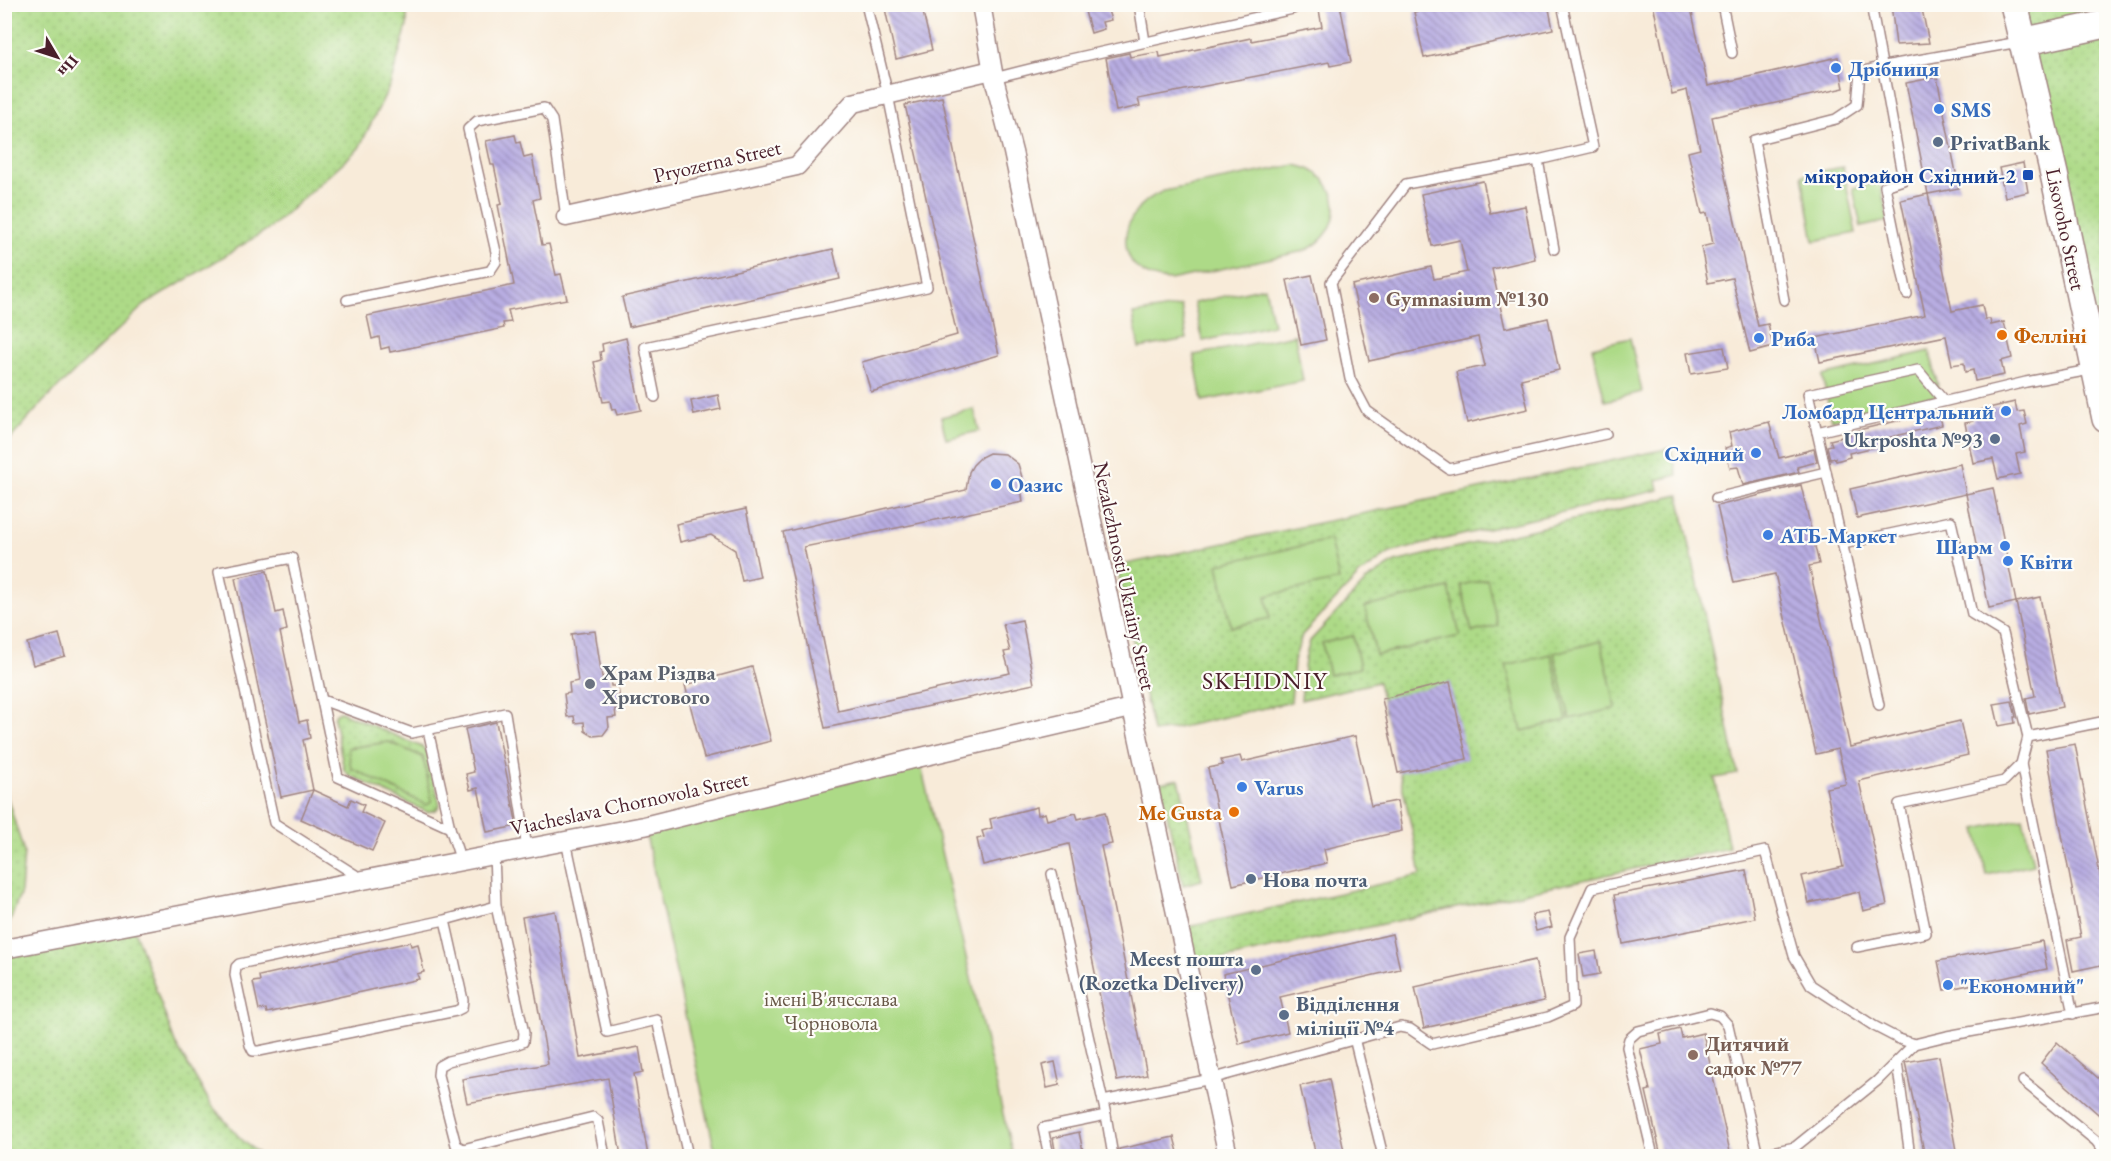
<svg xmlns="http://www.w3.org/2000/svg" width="2111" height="1161" viewBox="0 0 2111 1161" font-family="'EB Garamond',serif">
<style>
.grass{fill:url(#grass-dots);stroke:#7c7c59;stroke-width:1.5;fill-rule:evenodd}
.park{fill:#adda87;stroke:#7c7c59;stroke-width:1.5}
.building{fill:url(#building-back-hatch)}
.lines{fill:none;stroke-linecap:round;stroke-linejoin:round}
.lane-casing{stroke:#a18582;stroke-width:12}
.street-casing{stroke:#a18582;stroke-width:21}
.secondary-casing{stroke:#a18582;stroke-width:30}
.lane{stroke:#fff;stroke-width:9}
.street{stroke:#fff;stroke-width:18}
.secondary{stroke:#fff;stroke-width:27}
.shop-dot{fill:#3f7fe0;stroke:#fdfcf7;stroke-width:2}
.service-dot{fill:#5c6f8a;stroke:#fdfcf7;stroke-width:2}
.transit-dot{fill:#1a4fb4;stroke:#fdfcf7;stroke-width:2}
.education-dot{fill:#8d6e63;stroke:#fdfcf7;stroke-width:2}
.food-dot{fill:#e8710a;stroke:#fdfcf7;stroke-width:2}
.worship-dot{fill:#6b7280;stroke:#fdfcf7;stroke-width:2}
.labels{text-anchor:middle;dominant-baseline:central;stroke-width:4.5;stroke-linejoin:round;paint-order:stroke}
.shop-label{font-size:21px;font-weight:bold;fill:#366cbe;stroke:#fdfcf7;text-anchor:start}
.service-label{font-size:21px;font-weight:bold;fill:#4e5e75;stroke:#fdfcf7;text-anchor:start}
.street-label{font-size:21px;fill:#4a1f2b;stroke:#fdfcf7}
.transit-label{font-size:21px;font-weight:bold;fill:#164399;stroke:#fdfcf7;text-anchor:end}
.education-label{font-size:21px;font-weight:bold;fill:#785e54;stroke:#fdfcf7;text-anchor:start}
.food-label{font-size:21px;font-weight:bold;fill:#c56008;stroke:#fdfcf7;text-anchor:start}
.worship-label{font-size:21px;font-weight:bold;fill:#5b616d;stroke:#fdfcf7;text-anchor:start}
.park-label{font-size:21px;fill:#685747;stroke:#fdfcf7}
.quarter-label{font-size:24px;letter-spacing:1.5px;fill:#4a1f2b;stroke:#fdfcf7}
</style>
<defs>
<pattern id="grass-dots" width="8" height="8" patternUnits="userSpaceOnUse" patternTransform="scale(1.5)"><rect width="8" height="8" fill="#adda87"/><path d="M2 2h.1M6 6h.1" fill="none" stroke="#96bb75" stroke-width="1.8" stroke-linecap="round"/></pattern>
<pattern id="building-back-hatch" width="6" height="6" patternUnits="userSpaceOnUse" patternTransform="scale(1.5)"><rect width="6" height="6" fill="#b8ade2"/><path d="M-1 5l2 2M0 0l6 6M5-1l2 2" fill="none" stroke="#988cb7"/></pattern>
</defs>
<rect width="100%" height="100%" fill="#fdfcf7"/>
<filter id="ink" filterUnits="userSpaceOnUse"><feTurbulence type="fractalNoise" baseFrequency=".0167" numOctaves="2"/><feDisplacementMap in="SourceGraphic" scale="12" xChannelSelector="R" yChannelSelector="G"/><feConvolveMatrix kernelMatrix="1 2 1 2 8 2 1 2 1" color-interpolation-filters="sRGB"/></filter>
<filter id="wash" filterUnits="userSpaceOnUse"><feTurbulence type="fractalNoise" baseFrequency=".008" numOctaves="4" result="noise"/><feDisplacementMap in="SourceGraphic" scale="24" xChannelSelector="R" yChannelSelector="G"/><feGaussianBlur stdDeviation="1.35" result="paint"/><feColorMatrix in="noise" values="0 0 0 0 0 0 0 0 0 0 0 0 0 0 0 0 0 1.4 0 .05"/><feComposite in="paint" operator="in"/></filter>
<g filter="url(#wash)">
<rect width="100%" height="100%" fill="#f8ebd9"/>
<g class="grass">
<path d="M5 4 407 5V26L390 85 359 148 270 228 143 306 43 402 5 445Z"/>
<path d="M2014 5H2106V419Z"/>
<path d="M1671 448 1677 475 1657 480 1659 490 1440 540 1390 553 1359 575 1302 635 1294 661 1291 702 1168 730 1153 732 1117 566Z"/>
<path d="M1679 495 1738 774 1715 778 1729 848 1192 966 1183 928 1421 875C1409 810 1393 746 1378 682L1301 700 1305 659 1310 641 1367 580 1395 562Z"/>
<path d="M341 712 422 747 428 753 440 805 436 810 427 812 349 775 344 770 334 718 336 713ZM389 742 423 757 348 748Z"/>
<path d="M1179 779 1202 880 1183 885 1160 783Z"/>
<path d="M4 787 24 852 21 892 5 935Z"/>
<path d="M132 923 175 1043 212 1106 240 1138 261 1156H5V949Z"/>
</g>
<g class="park">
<path d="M1295 165C1343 173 1350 231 1304 251L1170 280C1112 278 1112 211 1164 191Z"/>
<path d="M1843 167 1856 233 1814 241 1802 175Z"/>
<path d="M1880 182 1888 221 1861 227 1853 188Z"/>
<path d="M1265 287 1273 325 1203 341 1194 303Z"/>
<path d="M1181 306 1187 339 1139 348 1133 314Z"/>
<path d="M1295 335 1303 381 1202 401 1194 355Z"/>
<path d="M1630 338 1642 392 1605 401 1592 347Z"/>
<path d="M1930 351 1940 395 1832 420 1822 376Z"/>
<path d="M974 409 979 431 946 439 941 417Z"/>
<path d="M1330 540 1339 580 1266 596 1270 618 1231 627 1218 564Z"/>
<path d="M1487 579 1498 626 1472 632 1461 585Z"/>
<path d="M1449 588 1460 636 1376 655 1365 607Z"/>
<path d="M1353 636 1360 668 1329 675 1322 643Z"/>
<path d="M1601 641 1616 708 1570 719 1554 653Z"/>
<path d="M1551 654 1567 720 1522 731 1506 665Z"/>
<path d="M389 742 423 757 432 801 427 805 351 768 348 748Z"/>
<path d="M921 766 1012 1152 990 1156H716L644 826Z"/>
<path d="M2023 818 2033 864 1987 875 1976 829Z"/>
</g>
<g id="blocks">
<g class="building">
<path d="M884 4H921L932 50 896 59Z"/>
<path d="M1083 4H1106L1111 20 1102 22 1104 29 1091 33Z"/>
<path d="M1318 4H1340L1351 62 1330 66 1329 62 1138 99 1140 106 1116 111 1106 58 1129 53 1130 57 1159 52 1160 57 1251 38V41L1322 27Z"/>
<path d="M1447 4H1548L1553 29 1424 58 1414 12Z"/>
<path d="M1653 4H1690L1708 86 1838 57 1844 88 1712 117 1758 326 1768 324 1773 347 1750 353 1732 278 1708 283 1701 247 1713 244 1707 213 1702 214 1688 152 1700 149 1687 90 1672 94Z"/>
<path d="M1891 4H1921L1929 43 1896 45Z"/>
<path d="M1937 77 1959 188 1928 194 1906 83Z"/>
<path d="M942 97 999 355 871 392 862 362 957 335 905 105Z"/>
<path d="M515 135 517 143 520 142 524 158 532 156 540 198 533 200 542 245 549 244 556 275 561 274 567 299 508 310 511 322 503 323 504 328 390 352 389 347 381 349 379 337 372 339 367 316 514 285 498 205 502 204 494 165H491L486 141Z"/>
<path d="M2023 163 2028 192 2005 197 1999 168Z"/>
<path d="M1483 181 1490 213 1525 206 1535 259 1492 269 1505 328 1548 318 1559 370 1521 379 1528 409 1467 423 1456 372 1485 366 1478 337 1369 361 1352 285 1431 267 1434 279 1467 272 1460 240 1432 246 1421 194Z"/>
<path d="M1928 194 1952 311 1982 305 1985 319H1990L1991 325 2004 322 2012 358 2001 361 2004 375 1975 381 1973 370 1965 372 1964 363 1952 365 1946 336 1820 362 1815 338 1925 315 1901 200Z"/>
<path d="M833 249 840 279 629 327 622 297Z"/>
<path d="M1312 275 1326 340 1301 345 1287 280Z"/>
<path d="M626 338 641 410 617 415 615 409 612 410 610 401 603 402 594 362 601 360 600 352 603 351 602 344Z"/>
<path d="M1724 347 1728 368 1691 374 1687 353Z"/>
<path d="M718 395 721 409 694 415 691 401Z"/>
<path d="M2015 402 2017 412 2024 411 2027 424 2020 426 2025 452 2016 454 2020 474 1998 479 1993 459 1973 463 1965 423 1973 421 1971 412Z"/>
<path d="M1939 411 1942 425 1882 439 1884 445 1849 453 1850 457 1836 461 1835 458 1830 459 1827 446 1832 445 1830 440 1850 435V432Z"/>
<path d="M1769 422 1779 458 1814 449 1817 462 1797 467 1799 472 1743 485 1738 467 1730 468 1725 448 1732 446 1729 432Z"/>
<path d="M989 453 1005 454 1018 464 1025 487 1021 488 1023 502 804 547 838 711 1010 673 1004 652 1010 651 1003 624 1022 620 1034 684 825 728 783 532 966 490 969 472 973 465 981 457Z"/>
<path d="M1960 464 1966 494 1857 518 1850 489Z"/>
<path d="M1801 485 1819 564 1809 566 1850 747 1960 721 1968 755 1859 781 1887 905 1863 911 1859 892 1809 903 1802 876 1843 867 1826 788 1846 784 1838 749 1816 754 1775 574 1734 583 1717 506Z"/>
<path d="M1993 488 2016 602 1989 608 1966 494Z"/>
<path d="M746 509 760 577 742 581 735 550 711 535 680 542 676 524Z"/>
<path d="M267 571 276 613 283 611 287 630 280 632 299 722 307 720 310 738 303 740 313 790 281 797 235 578Z"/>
<path d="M2040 597 2062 707 2029 714 2026 698 2035 696 2016 602Z"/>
<path d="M595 631 602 677 610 676 611 686H618L621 709H615L616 717 608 718 609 727 603 735 593 736 585 731 584 722 575 723 574 716 567 717 564 694 570 693 569 683 578 681 571 634Z"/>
<path d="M59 634 65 656 33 665 27 643Z"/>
<path d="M752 667 771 741 704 758 685 685Z"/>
<path d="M1450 682 1467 759 1398 773 1382 699Z"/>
<path d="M2012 701 2016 717H2014L2015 723 1999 726 1994 704Z"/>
<path d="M496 722 517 826 487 832 478 788 470 790 466 774 474 772 465 729Z"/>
<path d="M1355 736 1371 806 1397 801 1402 831 1324 849 1327 863 1233 885 1208 768 1223 765 1221 760 1240 756 1242 762Z"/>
<path d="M2075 744 2106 906V964L2073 971 2067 940 2081 937 2046 749Z"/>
<path d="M313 790 348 806 351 799 364 805 361 812 385 823 372 851 301 819Z"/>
<path d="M1037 807 1038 815 1045 813 1047 820 1076 813 1078 819 1105 812 1112 844 1101 846 1147 1075 1117 1081 1069 844 983 865 977 839 984 837 982 831 992 828 990 819Z"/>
<path d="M1746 870 1755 918 1623 944 1614 895Z"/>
<path d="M555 911 580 1058 639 1047 643 1072 634 1074 648 1156H621L608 1078 467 1103 462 1079 548 1064 522 917Z"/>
<path d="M1548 912 1552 927 1536 931 1532 915Z"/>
<path d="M1392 934 1400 969 1280 997 1288 1032 1239 1044 1223 974Z"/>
<path d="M2042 941 2047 969 1944 990 1938 961Z"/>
<path d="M410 942 411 946 418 944 424 972 417 974 419 979 267 1013 266 1009 259 1010 253 982 260 981 259 976Z"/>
<path d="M1596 951 1600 974 1583 977 1579 954Z"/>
<path d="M1535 960 1544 1001 1424 1028 1415 987Z"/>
<path d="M1680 1029 1682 1038 1703 1033 1731 1156H1661L1646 1091 1650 1090 1640 1049 1662 1044 1660 1034Z"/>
<path d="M2057 1042 2106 1085V1121L2041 1063Z"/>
<path d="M1939 1056 1957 1156H1925L1905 1062Z"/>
<path d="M1055 1062 1060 1085 1047 1088 1042 1065Z"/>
<path d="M1329 1079 1345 1156H1316L1300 1086Z"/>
<path d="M1079 1132 1084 1156H1056L1053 1138Z"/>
<path d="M1174 1137 1179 1156H1120L1119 1149Z"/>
</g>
</g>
</g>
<g filter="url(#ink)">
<use href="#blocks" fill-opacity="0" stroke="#a18582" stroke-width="1.5"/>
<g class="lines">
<defs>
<g id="lane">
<path d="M1139 4 1145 42"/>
<path d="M1722 4 1732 53"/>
<path d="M1871 4 1903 180 1885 186 1907 294"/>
<path d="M994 78 1062 61 1293 9 1296 4"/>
<path d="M1538 160 1406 184 1331 282 1350 379 1367 411 1449 469 1606 434"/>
<path d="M1554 249 1538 160 1593 147 1562 4"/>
<path d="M347 300 490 271 496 262V252L468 129 477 121 544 108 552 120 566 217"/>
<path d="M1784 300 1754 140 1836 119 1857 105 1860 72 1884 66 2019 42"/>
<path d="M655 397 645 347 927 287 888 95 866 4"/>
<path d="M1817 432 1808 394 1918 370 1944 401"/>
<path d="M1716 498 1826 472"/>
<path d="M1843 544 1951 521 1972 614 2003 633 2028 737"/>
<path d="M322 700 412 733 505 713 527 848"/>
<path d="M1879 705 1817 432 2026 382 2095 369"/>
<path d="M428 730 450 828 461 861"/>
<path d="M2021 764 2073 1014"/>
<path d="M566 841 607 1032 657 1020 688 1156"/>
<path d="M494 854 496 906 524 1033 523 1042 515 1045 448 1061 439 1066 438 1075 456 1145 463 1149 593 1117 598 1121 605 1156"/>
<path d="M362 879 274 823 219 572 292 558 338 777 450 828"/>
<path d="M445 920 463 1000 462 1008 456 1011 259 1051H253L250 1045 235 975 236 967 239 964 445 920 496 906"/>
<path d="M1857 947 1926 933 1899 804 2004 781 2021 764 2028 737 2106 721"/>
<path d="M1354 1038 1383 1156"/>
<path d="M1897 1062 1910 1156"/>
<path d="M2023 1081 2096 1141 2106 1154"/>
<path d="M1103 1101 1211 1079 1400 1027 1410 1029 1432 1044 1548 1017 1573 1006 1570 937 1592 888 1765 851 1794 956 1811 985 1874 1026 1899 1039 1914 1044 1947 1036 2106 1007"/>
<path d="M1106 1115 1113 1156"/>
<path d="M1758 1155 1795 1147 1877 1081 1914 1044"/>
<path d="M1049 1156 1043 1128 1106 1115 1052 874"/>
<path d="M1653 1156 1627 1047 1629 1039 1638 1031 1710 1013 1720 1016 1728 1025 1758 1156"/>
</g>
<g id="street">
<path d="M981 4 994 78 1013 152 1228 1156"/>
<path d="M566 217 797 166 853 103 992 70"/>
<path d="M4 949 644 826 917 758 1131 708"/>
</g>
<g id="secondary">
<path d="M2014 4 2054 174 2106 419"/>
<path d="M2022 42 2106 24"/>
</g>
</defs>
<use href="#lane" class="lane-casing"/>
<use href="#street" class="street-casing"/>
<use href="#secondary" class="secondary-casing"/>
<use href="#lane" class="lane"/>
<use href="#street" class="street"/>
<use href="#secondary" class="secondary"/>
</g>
</g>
<g class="shop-dot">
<circle cx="1836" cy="68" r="6"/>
<circle cx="1939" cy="109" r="6"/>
<circle cx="1759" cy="338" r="6"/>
<circle cx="2006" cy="411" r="6"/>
<circle cx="1756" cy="453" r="6"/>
<circle cx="996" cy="484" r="6"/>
<circle cx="1768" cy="535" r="6"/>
<circle cx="2005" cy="546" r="6"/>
<circle cx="2008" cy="561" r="6"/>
<circle cx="1242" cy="787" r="6"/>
<circle cx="1948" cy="985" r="6"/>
</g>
<g class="service-dot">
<circle cx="1938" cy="142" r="6"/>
<circle cx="1995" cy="439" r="6"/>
<circle cx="1251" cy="879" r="6"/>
<circle cx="1256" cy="970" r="6"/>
<circle cx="1284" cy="1015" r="6"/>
</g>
<rect class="transit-dot" x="2022" y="169" width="12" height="12" rx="3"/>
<g class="education-dot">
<circle cx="1374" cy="298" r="6"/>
<circle cx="1693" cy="1055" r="6"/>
</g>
<g class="food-dot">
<circle cx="2002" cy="335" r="6"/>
<circle cx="1234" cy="812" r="6"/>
</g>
<circle class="worship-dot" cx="590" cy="684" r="6"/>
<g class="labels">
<g class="shop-label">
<text x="1848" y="68">Дрібниця</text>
<text x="1951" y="109">SMS</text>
<text x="1771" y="338">Риба</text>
<text x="1994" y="411" text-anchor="end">Ломбард Центральний</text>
<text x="1744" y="453" text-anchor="end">Східний</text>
<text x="1008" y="484">Оазис</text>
<text x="1780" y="535">АТБ-Маркет</text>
<text x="1993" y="546" text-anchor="end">Шарм</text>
<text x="2020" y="561">Квіти</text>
<text x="1254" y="787">Varus</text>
<text x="1960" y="985">"Економний"</text>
</g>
<g class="service-label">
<text x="1950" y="142">PrivatBank</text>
<text x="1983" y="439" text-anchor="end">Ukrposhta №93</text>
<text x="1263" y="879">Нова почта</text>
<text x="1244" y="958" text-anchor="end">Meest пошта<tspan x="1244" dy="24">(Rozetka Delivery)</tspan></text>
<text x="1296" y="1003">Відділення<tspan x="1296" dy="24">міліції №4</tspan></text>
</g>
<g class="street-label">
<text transform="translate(717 161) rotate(-13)">Pryozerna Street</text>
<text transform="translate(2066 229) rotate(78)">Lisovoho Street</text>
<text transform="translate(1125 576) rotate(78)">Nezalezhnosti Ukrainy Street</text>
<text transform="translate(629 803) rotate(-12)">Viacheslava Chornovola Street</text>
</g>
<g class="transit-label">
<text x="2016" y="175">мікрорайон Східний-2</text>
</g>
<g class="education-label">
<text x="1386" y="298">Gymnasium №130</text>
<text x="1705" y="1043">Дитячий<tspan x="1705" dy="24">садок №77</tspan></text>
</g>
<g class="food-label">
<text x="2014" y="335">Фелліні</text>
<text x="1222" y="812" text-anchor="end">Me Gusta</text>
</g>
<g class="worship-label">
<text x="602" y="672">Храм Різдва<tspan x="602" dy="24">Христового</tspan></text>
</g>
<g class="park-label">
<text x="831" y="998">імені В'ячеслава<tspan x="831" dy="24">Чорновола</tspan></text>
</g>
<g class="quarter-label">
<text x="1265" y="680">SKHIDNIY</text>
</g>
</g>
<rect width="2111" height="1161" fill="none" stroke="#fdfcf7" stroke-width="24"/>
<g transform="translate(57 57) rotate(129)" stroke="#fdfcf7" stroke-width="4.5" paint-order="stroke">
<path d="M0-4.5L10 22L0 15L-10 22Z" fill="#4a1f2b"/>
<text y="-9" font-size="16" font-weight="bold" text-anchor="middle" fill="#4a1f2b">Пн</text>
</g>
</svg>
